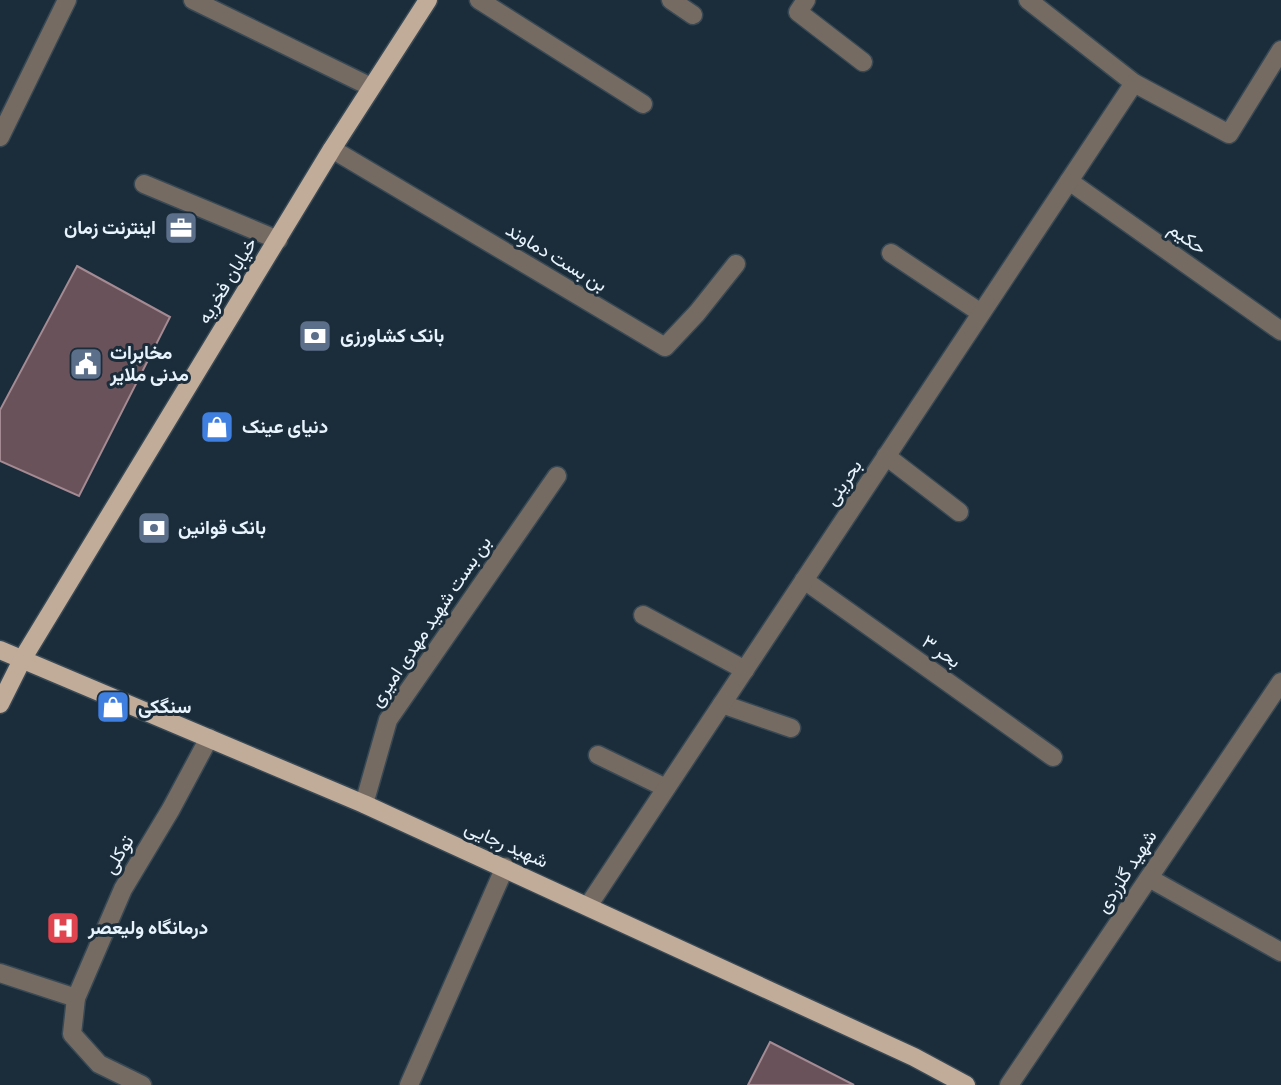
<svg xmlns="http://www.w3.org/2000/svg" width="1281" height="1085" viewBox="0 0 1281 1085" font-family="'Source Sans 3',Vazirmatn,sans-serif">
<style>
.building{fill:#6a525a;stroke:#a48a93;stroke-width:2}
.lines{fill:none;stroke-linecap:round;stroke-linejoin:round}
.minor-casing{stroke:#384955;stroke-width:21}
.major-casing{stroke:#384955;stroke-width:21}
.minor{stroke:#766b62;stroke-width:18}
.major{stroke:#c1ab99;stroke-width:18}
.labels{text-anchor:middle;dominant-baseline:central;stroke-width:6;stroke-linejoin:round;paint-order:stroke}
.poi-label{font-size:19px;font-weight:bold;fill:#e8f4fd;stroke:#1b2d3a;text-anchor:start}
.street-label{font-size:19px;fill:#e8f4fd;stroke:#1b2d3a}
</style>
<rect width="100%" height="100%" fill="#1b2d3a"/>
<g class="building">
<path d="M77 266 170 317 79 496 0 461V410Z"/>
<path d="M770 1042 854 1085H748Z"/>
</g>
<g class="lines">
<defs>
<g id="minor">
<path d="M193 0 371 87"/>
<path d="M479 0 643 104"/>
<path d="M671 0 693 15"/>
<path d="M806 0 798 12 863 62"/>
<path d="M1028 0 1134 83 1229 134 1281 50"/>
<path d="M0 137 67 0"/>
<path d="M332 149 665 347 697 313 736 264"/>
<path d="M1069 181 1281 331"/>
<path d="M144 184 278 240"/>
<path d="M891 253 981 313"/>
<path d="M886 456 959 512"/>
<path d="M804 580 1053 757"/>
<path d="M643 615 745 670"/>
<path d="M722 704 791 728"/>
<path d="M598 755 666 788"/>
<path d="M364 804 388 720 557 476"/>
<path d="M1149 878 1281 952"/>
<path d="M588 906 1134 83"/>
<path d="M0 973 76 998"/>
<path d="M142 1085 99 1064 72 1034 76 998 123 889 171 809 209 738"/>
<path d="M409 1085 505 867"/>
<path d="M1009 1085 1281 682"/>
</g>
<g id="major">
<path d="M0 650 364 804 914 1057 966 1085"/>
<path d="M0 704 23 658 332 149 428 0"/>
</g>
</defs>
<use href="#minor" class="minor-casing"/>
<use href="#major" class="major-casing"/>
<use href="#minor" class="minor"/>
<use href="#major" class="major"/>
</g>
<defs>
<symbol id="office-square" viewBox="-11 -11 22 22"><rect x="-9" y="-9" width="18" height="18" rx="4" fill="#5c6f8a" stroke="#1b2d3a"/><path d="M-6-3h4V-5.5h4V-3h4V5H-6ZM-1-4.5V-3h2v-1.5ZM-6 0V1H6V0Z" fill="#fff"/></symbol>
<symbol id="bank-square" viewBox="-11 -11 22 22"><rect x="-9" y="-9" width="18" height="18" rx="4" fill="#5c6f8a" stroke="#1b2d3a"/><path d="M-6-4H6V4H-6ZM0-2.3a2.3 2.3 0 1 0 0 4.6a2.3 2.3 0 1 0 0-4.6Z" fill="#fff"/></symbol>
<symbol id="civic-square" viewBox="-11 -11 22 22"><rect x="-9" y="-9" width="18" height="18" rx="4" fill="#5c6f8a" stroke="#1b2d3a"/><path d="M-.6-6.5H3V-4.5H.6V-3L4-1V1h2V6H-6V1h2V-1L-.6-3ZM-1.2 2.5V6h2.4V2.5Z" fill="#fff"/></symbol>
<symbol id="shop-square" viewBox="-11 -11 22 22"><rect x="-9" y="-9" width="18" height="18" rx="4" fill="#3f7fe0" stroke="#1b2d3a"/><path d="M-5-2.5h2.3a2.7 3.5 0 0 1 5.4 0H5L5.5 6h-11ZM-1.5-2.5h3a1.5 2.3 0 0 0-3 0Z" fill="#fff"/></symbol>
<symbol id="hospital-square" viewBox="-11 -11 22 22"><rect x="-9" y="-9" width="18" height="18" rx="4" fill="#e0444e" stroke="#1b2d3a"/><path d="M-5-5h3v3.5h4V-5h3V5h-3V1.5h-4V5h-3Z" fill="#fff"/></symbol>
</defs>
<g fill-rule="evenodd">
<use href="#office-square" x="162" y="209" width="38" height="38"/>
<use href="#bank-square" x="296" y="317" width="38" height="38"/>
<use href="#civic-square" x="67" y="345" width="38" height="38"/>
<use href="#shop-square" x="198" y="408" width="38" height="38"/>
<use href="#bank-square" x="135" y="509" width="38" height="38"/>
<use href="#shop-square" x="94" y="688" width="38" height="38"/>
<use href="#hospital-square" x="44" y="909" width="38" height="38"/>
</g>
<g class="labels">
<g class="poi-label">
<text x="156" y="228" text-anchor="end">اینترنت زمان</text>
<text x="340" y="336">بانک کشاورزی</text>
<text x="110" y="353">مخابرات<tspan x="110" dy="22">مدنی ملایر</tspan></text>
<text x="242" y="427">دنیای عینک</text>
<text x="178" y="528">بانک قوانین</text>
<text x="138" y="707">سنگکی</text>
<text x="88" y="928">درمانگاه ولیعصر</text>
</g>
<g class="street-label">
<text transform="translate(1187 239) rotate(35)">حکیم</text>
<text transform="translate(556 258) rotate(31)">بن بست دماوند</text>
<text transform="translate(228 281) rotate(-59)">خیابان فخریه</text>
<text transform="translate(844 483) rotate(-56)">بحرینی</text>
<text transform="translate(431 622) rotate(-56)">بن بست شهید مهدی امیری</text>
<text transform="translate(941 652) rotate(35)">بحر ۳</text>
<text transform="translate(506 845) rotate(24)">شهید رجایی</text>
<text transform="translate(119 855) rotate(-59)">توکلی</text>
<text transform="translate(1127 872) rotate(-57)">شهید گلزردی</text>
</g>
</g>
</svg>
